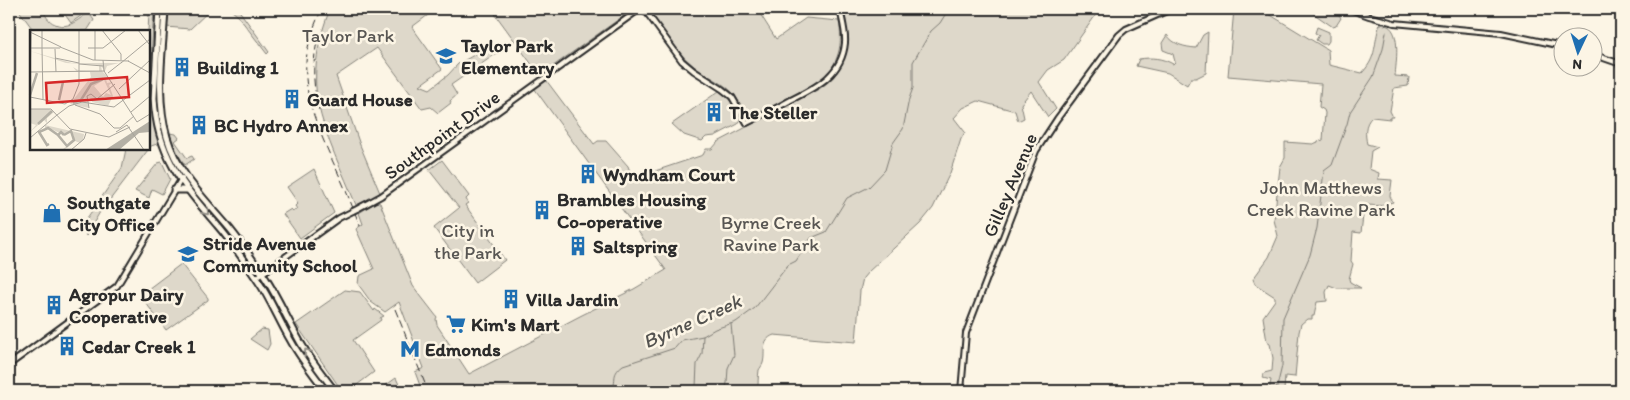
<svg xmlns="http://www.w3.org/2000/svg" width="1630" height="400" viewBox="0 0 1630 400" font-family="Itim,sans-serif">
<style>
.green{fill:#ded8ca;stroke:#84827a}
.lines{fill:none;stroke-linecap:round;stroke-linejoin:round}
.stream{stroke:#7d7b74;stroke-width:1}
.minor-casing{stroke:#2b2b2b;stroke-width:8}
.major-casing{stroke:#2b2b2b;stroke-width:9}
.minor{stroke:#fcf5e5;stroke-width:4}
.major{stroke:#fcf5e5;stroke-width:5}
.rail{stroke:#2b2b2b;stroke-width:1;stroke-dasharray:8 4;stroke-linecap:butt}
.minor-bridge-casing{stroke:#2b2b2b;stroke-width:8;stroke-linecap:butt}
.minor-bridge{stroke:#fcf5e5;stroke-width:4}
.oneway{stroke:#949088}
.labels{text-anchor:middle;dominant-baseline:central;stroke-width:5;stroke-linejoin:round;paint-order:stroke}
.park-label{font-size:19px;fill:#585653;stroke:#fcf5e5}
.poi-label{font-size:19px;font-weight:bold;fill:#2b2b2b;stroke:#fcf5e5;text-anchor:start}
.street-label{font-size:19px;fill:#2b2b2b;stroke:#fcf5e5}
.water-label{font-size:20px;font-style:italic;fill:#545350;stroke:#fcf5e5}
.inset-river{fill:none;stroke:#b4b0a5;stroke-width:2.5}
.inset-road{fill:none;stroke:#a8a49b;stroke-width:1}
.view{fill:#d62828;fill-opacity:0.15;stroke:#d62828;stroke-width:2.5}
.inset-edge{fill:none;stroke:#2b2b2b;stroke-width:2.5}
</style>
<rect width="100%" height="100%" fill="#fcf5e5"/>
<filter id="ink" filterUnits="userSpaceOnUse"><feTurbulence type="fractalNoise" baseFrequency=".02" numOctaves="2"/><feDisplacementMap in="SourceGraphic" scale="10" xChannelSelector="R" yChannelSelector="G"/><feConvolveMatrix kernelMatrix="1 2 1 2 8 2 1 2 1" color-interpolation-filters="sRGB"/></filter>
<g filter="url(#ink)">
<g class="green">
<path d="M18 9H43C45 15 48 21 55 24 74 32 84 9 101 9L91 16 94 20 87 31H34Z"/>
<path d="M61 9H90L71 23Z"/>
<path d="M148 9H154L149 91 148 31 149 14H152L149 13Z"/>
<path d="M167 9H211L190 29 166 27Z"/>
<path d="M230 9H238L269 52 267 54 238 16Z"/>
<path d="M330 9H436L412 27 442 69 420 85 430 89 448 75 458 64 483 50 490 45 495 51 503 49 451 85 457 95 450 101 451 103 438 113 431 107 422 109 377 48 336 76 360 145 380 193C374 200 364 201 356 205 343 173 325 137 318 103 312 71 318 39 330 9Z"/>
<path d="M495 9H633L542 74 538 73 498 18 496 17Z"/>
<path d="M648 9H757L776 39 806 18 839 21C843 44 839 64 821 80L758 114 750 117C742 111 739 99 732 92 721 81 706 76 694 66 675 51 661 28 648 9Z"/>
<path d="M844 9H1100L1064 60 1048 70 1039 82 1056 109 1048 117 1031 91 1021 104 1024 118 1018 121 1015 111 978 101 963 108 954 118 965 132 961 139 950 173 933 208 920 224 868 272 863 278 860 291 856 342 774 335C760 340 766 352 763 363 762 366 760 368 759 370 758 377 758 385 758 391H422L415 372 424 368 399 302 385 312 371 302 358 284 359 276 374 269 356 229 363 224 359 213 376 202 380 203 413 286 437 317 436 319 437 325 469 374 580 316 634 289 666 270 534 88 546 80 594 144 598 141H606L628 166 631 174 640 176 703 155 706 149H712L718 142 819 89C850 69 850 42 844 9Z"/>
<path d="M1234 9H1254L1264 11 1328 50 1329 65 1362 73C1378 56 1373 44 1380 24 1382 24 1385 25 1388 26 1401 33 1396 63 1395 76L1409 77 1408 86 1394 88 1390 111 1393 117H1390V119L1372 117C1364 124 1365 135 1367 144L1378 147 1371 151 1369 169 1379 173 1378 179 1392 180 1390 196 1393 202 1389 203V206L1365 205 1364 207 1361 233 1353 232 1351 261 1353 264 1349 279 1350 282 1361 288H1337L1329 285 1326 292 1327 301 1317 302 1314 316H1312V319H1307L1301 324 1299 332 1295 377 1285 376 1284 391H1269L1271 380 1263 378 1264 373 1272 371 1273 358 1270 344 1267 342 1263 317 1275 300V297L1255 284 1253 279 1269 257 1278 236 1274 220 1280 167 1285 158V142L1313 144 1323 140 1325 113 1324 110 1319 107 1321 84 1228 76Z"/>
<path d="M1307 9C1320 9 1334 6 1341 18L1336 26 1333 27Z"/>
<path d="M1317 27 1329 32V41L1327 44H1322L1316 40 1319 35 1315 33Z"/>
<path d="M1208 32 1206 73 1196 78H1191L1187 85 1168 73 1136 66 1139 59C1152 57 1162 58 1173 64L1175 62 1173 54 1163 50 1162 43 1167 35C1174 45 1185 47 1196 48L1203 35Z"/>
<path d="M719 91C730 98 736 108 741 119L738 124 715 136 706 137 702 141 684 135 672 124Z"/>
<path d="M152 93 153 119 160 143 151 146 109 201 104 205 86 236 83 220 87 218 122 168 126 149H149V95Z"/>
<path d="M169 133 176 134 179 138 175 141 187 158 192 156 194 159 185 165 177 153 175 154Z"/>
<path d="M442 160 469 196 466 199 468 203 465 205 505 260 475 283 434 228 459 208 429 170Z"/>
<path d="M162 162 170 179 162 194 152 189 149 198 135 191 158 163Z"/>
<path d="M314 169 334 213 300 238 283 214 291 209 293 211 297 209 295 206 298 203 287 187Z"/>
<path d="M181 264 208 298V300L166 330 140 295Z"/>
<path d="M345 290 360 292 374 311 375 309 384 316 380 318 381 320 353 340 374 372 349 391H342L296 324Z"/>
<path d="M262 329 268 330 270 344 267 350 250 339Z"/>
<path d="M396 378 402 391H378Z"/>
</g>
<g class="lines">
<g class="stream">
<path d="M1390 15 1392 9"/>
<path d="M540 391 545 389 548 391"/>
<path d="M611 391C619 380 609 376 623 365L675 348 682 340 703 336 715 329 736 322 755 308 788 265 796 261 811 238 826 232 847 198 869 187 885 170 893 143 903 129 909 99 913 88V62L931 31 940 23 948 10 955 9"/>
<path d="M694 391 696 387 697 364 702 354 703 336"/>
<path d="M725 391 727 383 728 368 734 355 731 324"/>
<path d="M1276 391 1282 366 1283 318 1310 255 1317 228 1324 171 1332 165 1347 124 1350 112 1373 77 1383 49 1386 32"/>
</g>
<defs>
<g id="minor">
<path d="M642 9 647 13 682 61 694 71 722 89 732 97 747 123C761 116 775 109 789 101 814 88 842 76 845 43 846 32 842 20 840 9"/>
<path d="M1350 9 1369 16 1394 23 1501 33 1562 46"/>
<path d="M1592 54 1621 64"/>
<path d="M357 209 381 196 640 9"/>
<path d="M256 278 339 218 353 211"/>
<path d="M9 365 117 286 182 178"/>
<path d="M961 391 966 333 1036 151 1057 119 1119 35 1126 29 1171 9"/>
</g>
<g id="major">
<path d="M159 9 154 98C157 155 182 184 217 225 232 242 245 262 258 281 271 300 279 321 291 341 301 359 314 375 326 391"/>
<path d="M165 9C163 51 155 96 167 137 178 175 206 200 230 229 243 245 254 262 266 279 278 298 287 318 298 338 308 357 322 374 335 391"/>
<path d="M174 190H187"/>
</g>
</defs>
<use href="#minor" class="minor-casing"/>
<use href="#major" class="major-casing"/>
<use href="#minor" class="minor"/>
<use href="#major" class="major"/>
<g class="rail">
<path d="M322 9C292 68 308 106 333 162 343 183 352 205 360 226"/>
<path d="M319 110C312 85 312 59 319 34"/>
<path d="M395 309 428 391"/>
</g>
<defs>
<path id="minor-bridge" d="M353 211 357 209"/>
</defs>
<use href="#minor-bridge" class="minor-bridge-casing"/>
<use href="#minor-bridge" class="minor-bridge"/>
</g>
<defs><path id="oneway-chevron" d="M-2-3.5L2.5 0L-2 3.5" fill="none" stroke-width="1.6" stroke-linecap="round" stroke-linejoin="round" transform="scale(1.25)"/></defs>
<g class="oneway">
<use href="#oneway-chevron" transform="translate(206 212) rotate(49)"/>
<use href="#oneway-chevron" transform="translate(307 352) rotate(-124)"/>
</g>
</g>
<defs>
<symbol id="school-bare" viewBox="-9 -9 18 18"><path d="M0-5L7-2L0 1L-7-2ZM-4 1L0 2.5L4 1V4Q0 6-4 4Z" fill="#1f6fb2" stroke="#fcf5e5" stroke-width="2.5" paint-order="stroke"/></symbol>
<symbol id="building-bare" viewBox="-9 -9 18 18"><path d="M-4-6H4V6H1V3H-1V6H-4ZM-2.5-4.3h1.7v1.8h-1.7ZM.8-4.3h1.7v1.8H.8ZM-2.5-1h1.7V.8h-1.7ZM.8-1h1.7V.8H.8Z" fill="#1f6fb2" stroke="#fcf5e5" stroke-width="2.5" paint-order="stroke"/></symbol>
<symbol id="shop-bare" viewBox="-9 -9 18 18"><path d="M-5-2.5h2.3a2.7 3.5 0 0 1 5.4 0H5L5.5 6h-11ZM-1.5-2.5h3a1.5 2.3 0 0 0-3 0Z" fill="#1f6fb2" stroke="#fcf5e5" stroke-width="2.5" paint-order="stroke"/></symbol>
<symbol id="supermarket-bare" viewBox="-9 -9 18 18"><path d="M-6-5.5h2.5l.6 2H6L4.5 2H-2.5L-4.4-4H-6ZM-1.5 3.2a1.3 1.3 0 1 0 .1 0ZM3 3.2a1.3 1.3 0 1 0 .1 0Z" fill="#1f6fb2" stroke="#fcf5e5" stroke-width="2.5" paint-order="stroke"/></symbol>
<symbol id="metro-bare" viewBox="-9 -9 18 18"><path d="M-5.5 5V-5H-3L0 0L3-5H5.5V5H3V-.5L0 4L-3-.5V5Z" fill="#1f6fb2" stroke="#fcf5e5" stroke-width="2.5" paint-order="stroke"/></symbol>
</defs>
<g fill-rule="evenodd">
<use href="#school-bare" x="432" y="42" width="28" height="28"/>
<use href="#building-bare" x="168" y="53" width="28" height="28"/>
<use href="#building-bare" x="278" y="85" width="28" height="28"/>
<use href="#building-bare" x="700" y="98" width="28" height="28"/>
<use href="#building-bare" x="185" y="111" width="28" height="28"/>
<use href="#building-bare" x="574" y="160" width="28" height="28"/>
<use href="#building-bare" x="528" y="196" width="28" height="28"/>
<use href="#shop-bare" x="38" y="199" width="28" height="28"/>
<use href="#building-bare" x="564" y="232" width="28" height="28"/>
<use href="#school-bare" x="174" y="240" width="28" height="28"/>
<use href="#building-bare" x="497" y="285" width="28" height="28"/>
<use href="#building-bare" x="40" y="291" width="28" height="28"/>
<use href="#supermarket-bare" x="442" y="310" width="28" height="28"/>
<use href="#building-bare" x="53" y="332" width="28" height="28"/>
<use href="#metro-bare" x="396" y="335" width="28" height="28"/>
</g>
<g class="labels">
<g class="park-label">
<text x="348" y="35">Taylor Park</text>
<text x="1321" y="187">John Matthews<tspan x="1321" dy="22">Creek Ravine Park</tspan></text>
<text x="771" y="222">Byrne Creek<tspan x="771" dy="22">Ravine Park</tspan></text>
<text x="468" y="230">City in<tspan x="468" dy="22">the Park</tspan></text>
</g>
<g class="poi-label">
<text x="461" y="45">Taylor Park<tspan x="461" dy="22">Elementary</tspan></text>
<text x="197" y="67">Building 1</text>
<text x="307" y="99">Guard House</text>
<text x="729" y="112">The Steller</text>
<text x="214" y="125">BC Hydro Annex</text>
<text x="603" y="174">Wyndham Court</text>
<text x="557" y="199">Brambles Housing<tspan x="557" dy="22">Co-operative</tspan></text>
<text x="67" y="202">Southgate<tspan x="67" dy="22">City Office</tspan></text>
<text x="203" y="243">Stride Avenue<tspan x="203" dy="22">Community School</tspan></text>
<text x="593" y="246">Saltspring</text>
<text x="69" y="294">Agropur Dairy<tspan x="69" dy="22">Cooperative</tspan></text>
<text x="526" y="299">Villa Jardin</text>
<text x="471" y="324">Kim's Mart</text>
<text x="82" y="346">Cedar Creek 1</text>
<text x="425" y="349">Edmonds</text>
</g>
<g class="street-label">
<text transform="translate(442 135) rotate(-36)">Southpoint Drive</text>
<text transform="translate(1010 185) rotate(-67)">Gilley Avenue</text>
</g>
<g class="water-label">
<text transform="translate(692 321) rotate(-24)">Byrne Creek</text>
</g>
</g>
<g transform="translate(30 30)">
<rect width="120" height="120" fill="#fcf5e5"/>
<path d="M0 21 42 33H89L77 36 75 41 71 36 72 41 79 48 76 49 77 53 83 52 79 55 83 66 78 76 62 72 60 68 56 69 59 78 40 74 61 47 60 42H47L43 37 48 40 69 41V35L36 33ZM74 50 81 65 76 63 73 67H78L75 69 64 56ZM0 79H19L24 82 17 88V93L14 90 0 102 6 95 0 93ZM15 95 54 104 53 110 50 113 45 111 35 119 32 120 44 110V106L41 101 34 105 19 98 15 100Z" fill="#ded8ca" fill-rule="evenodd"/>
<path d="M120 91V102L109 103 89 120H75Z" fill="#b4b0a5"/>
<path class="inset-river" d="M0 65 7 43M29 70 33 52M43 73 51 70 61 54 73 49M8 94 22 81M34 105 31 102 28 105 37 116 44 110 41 101 34 105M19 114 17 115 9 102 18 98 28 105"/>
<path class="inset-road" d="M12 0V18M72 0 91 24V30M108 0 119 14M0 2 31 17M30 17 63 30 99 31M0 18H30M12 18 13 69M58 18H73L96 0M25 19 26 42M25 28 49 33M65 30V0M73 30 74 41 107 92M98 31 120 43M91 33 120 9M49 34 73 36M0 42 75 41M78 43 92 32M0 59 1 0M89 59 120 30M0 67 35 74M35 74 43 69 49 54V0M45 75 70 84 84 98H90L104 86M59 78 57 66 61 64 67 69 85 54M0 79H21L40 99 69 105 79 107 100 97M101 82 120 66M27 85 39 76 52 72 84 77 120 50M107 92 120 84M86 102 97 95 114 120M0 108 27 85M41 120 54 109 56 103"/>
<path class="view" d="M97 47 99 67 17 73 16 53Z"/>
<rect width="120" height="120" class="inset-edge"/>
</g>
<rect width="1630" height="400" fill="none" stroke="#fcf5e5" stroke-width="30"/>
<rect x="15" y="15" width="1600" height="370" fill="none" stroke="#2b2b2b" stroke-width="2" filter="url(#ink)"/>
<g transform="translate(1578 52) rotate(184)"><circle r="24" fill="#fcf5e5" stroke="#a8a49b"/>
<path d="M0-4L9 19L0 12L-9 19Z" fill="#1f6fb2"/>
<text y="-8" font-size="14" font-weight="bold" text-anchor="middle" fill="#2b2b2b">N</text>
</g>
</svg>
